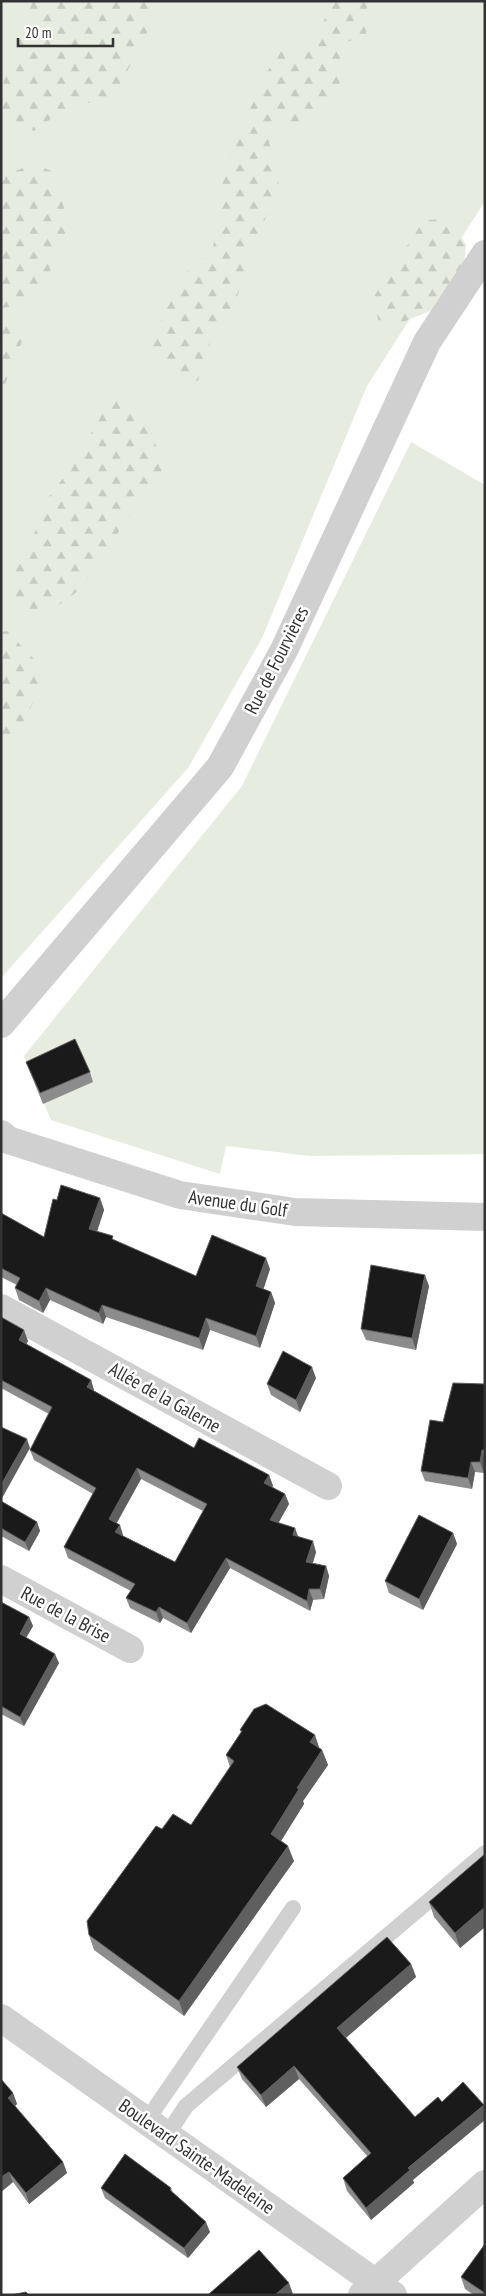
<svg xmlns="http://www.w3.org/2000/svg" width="486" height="2296" viewBox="0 0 486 2296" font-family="'PT Sans Narrow',sans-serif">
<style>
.green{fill:#e6ecdf}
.forest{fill:url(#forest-firs)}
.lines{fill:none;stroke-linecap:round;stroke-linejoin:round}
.service{stroke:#d0d0d0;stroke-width:16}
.minor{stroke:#d0d0d0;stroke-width:28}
.tertiary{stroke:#d0d0d0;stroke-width:28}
.wall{fill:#8c8c8c;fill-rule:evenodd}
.shaded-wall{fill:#5f5f5f}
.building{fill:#1a1a1a;stroke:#5f5f5f;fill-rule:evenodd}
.labels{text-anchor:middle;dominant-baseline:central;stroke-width:5;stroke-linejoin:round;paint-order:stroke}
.street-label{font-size:19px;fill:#333;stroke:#fff}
</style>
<defs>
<pattern id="forest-firs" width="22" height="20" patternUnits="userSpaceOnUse" patternTransform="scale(1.25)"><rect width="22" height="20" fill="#e6ecdf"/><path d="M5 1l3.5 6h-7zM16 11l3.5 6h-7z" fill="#c6cbc0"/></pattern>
</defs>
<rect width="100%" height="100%" fill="#fff"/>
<g class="green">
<path d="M1 1H485V201L367 386 262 638 188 768 1 978Z"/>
<path d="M411 442 485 485V1154L310 1156 226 1146 220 1174 51 1120 24 1056 242 786Z"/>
</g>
<g class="forest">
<path d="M32 1H155V17L119 87 100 103H73L34 131 15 123 1 113C1 93 4 74 11 56 17 37 27 20 32 1Z"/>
<path d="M330 1H367L366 35 348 42 342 50 338 68 340 85 316 122 274 128 269 143 280 171 277 191 251 253 235 304 214 331 198 381 182 382 163 363 151 342 182 276 212 250 220 220 223 176 244 122 277 52C311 46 322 35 330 1Z"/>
<path d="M34 164 52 171 61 194 68 228 42 290 15 306 1 308V176Z"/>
<path d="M445 219 455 227 466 245 464 266 443 303 428 312 400 323 378 320 375 295 424 220Z"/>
<path d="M1 320 17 325 25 334 1 394Z"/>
<path d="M113 396 129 398 158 449 162 472 127 518 104 556 79 590 46 615 22 616 7 602 12 573 37 528 45 502 69 470Z"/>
<path d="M7 631 33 658 42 683 25 720 1 745V632Z"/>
</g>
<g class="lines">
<g class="service">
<path d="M147 2120 293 1908"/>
<path d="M167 2135 186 2106 485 1853"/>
</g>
<g class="minor">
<path d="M1 1024 220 767 284 650 427 342 485 254"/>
<path d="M1 1134 8 1140 180 1195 295 1212 485 1217"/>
<path d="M1 1308 328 1486"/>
<path d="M1 1579 130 1649"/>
<path d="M362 2295 485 2184"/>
</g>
<path class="tertiary" d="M1 2018 393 2295"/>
</g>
<g class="wall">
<path d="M26 1062 90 1072 93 1082 43 1104Z"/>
<path d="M100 1198 104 1210 97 1231 114 1240 196 1276 270 1269 263 1289 271 1292 275 1303 260 1348 210 1330 203 1350 106 1317 103 1324 50 1300 43 1313 19 1300 15 1288 17 1285 1 1277V1213L44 1237 57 1200Z"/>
<path d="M429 1286 416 1350 366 1340 361 1329Z"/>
<path d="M1 1317 28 1341 26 1344 91 1380 94 1391 194 1448 269 1475 273 1486 272 1487 285 1494 289 1504 278 1523 298 1537 316 1552 313 1563 326 1566 329 1576 324 1599 313 1600 310 1611 230 1568 191 1633 163 1618 160 1623 130 1608 126 1598 131 1591 68 1558 64 1547 93 1494 34 1460 30 1450 49 1414 1 1388ZM141 1479 203 1511 175 1562 123 1536V1535L116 1523Z"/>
<path d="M316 1378 300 1412 271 1395 267 1384Z"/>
<path d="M485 1384 484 1473 475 1472 472 1489 425 1481 421 1471 443 1422Z"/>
<path d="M1 1501 37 1522 40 1531 29 1551 1 1536Z"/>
<path d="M453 1533 457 1544 423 1610 389 1593 385 1581Z"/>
<path d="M1 1602 29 1617 33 1626 26 1638 59 1663 24 1726 1 1714Z"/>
<path d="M240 1730 320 1748 322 1750 328 1765 303 1801 304 1804 281 1841 294 1861 184 2016 94 1950 89 1935 191 1825 230 1767 226 1755 241 1732Z"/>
<path d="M485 1854V1927L460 1948 434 1917 429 1902Z"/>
<path d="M411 1964 416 1977 346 2038 414 2183 371 2220 347 2191 343 2178 368 2157 299 2079 266 2107 242 2079 237 2067Z"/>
<path d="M1 2079 13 2093 17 2104 15 2106 63 2162 67 2173 29 2204 13 2182 1 2192Z"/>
<path d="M101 2188H171L173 2193 210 2232 188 2258 105 2198Z"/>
<path d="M485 2244V2295H474L465 2289 461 2277Z"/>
</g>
<g class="shaded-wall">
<path d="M100 1198 104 1210 94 1241 89 1229Z"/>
<path d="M266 1258 270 1269 261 1297 256 1286Z"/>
<path d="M425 1275 429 1286 416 1350 412 1338Z"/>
<path d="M46 1288 50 1300 43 1313 39 1301Z"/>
<path d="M271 1292 275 1303 260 1348 256 1336Z"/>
<path d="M102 1305 106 1317 103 1324 99 1313Z"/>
<path d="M206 1318 210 1330 203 1350 199 1338Z"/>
<path d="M24 1330 28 1341 23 1350 19 1340Z"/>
<path d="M312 1367 316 1378 300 1412 296 1400Z"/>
<path d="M91 1380 94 1390 90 1398 87 1387Z"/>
<path d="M27 1439 30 1448 1 1500V1485Z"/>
<path d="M482 1450 485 1458 484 1473 480 1462Z"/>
<path d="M471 1462 475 1472 472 1489 468 1478Z"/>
<path d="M137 1468 141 1479 113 1530 109 1519Z"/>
<path d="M269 1475 273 1486 268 1494 264 1483Z"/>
<path d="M285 1494 289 1504 274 1531 270 1520Z"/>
<path d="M37 1522 40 1531 29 1551 25 1542Z"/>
<path d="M120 1525 123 1535 119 1543 115 1532Z"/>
<path d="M295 1528 299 1539 293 1535Z"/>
<path d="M453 1533 457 1544 423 1610 419 1599Z"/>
<path d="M313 1541 316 1552 310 1572 306 1562Z"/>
<path d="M226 1558 230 1568 191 1633 187 1623Z"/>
<path d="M326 1566 329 1576 324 1599 320 1589Z"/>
<path d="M309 1589 313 1600 310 1611 307 1601Z"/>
<path d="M159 1607 163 1618 160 1623 156 1612Z"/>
<path d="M29 1617 33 1626 23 1643 20 1634Z"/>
<path d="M55 1654 59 1663 24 1726 20 1717Z"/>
<path d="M315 1735 320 1750 310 1742Z"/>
<path d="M322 1750 328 1765 303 1801 304 1804 276 1849 271 1834 297 1788Z"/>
<path d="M288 1846 294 1861 184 2016 179 2001Z"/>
<path d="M485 1907V1927L460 1948 455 1933Z"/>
<path d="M411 1964 416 1977 342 2041 337 2028Z"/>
<path d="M294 2066 299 2079 266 2107 261 2095Z"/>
<path d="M13 2093 17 2104 12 2109 8 2098Z"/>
<path d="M484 2105 485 2107V2120L413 2180 414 2183 371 2220 366 2208 408 2168Z"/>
<path d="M63 2162 67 2173 29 2204 26 2193Z"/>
<path d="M9 2172 13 2182 1 2192V2177Z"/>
<path d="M206 2222 210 2232 188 2258 184 2248Z"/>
<path d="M289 2283 293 2294 292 2295H275Z"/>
</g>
<g class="building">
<path d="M75 1039 90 1072 40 1093 26 1062Z"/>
<path d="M61 1185 100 1198 89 1229 113 1236 112 1239 196 1276 212 1235 266 1258 256 1286 271 1292 256 1336 206 1318 199 1338 102 1305 99 1313 46 1288 39 1301 15 1288 20 1278 1 1268V1213L44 1237 53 1199 57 1200Z"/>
<path d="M371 1265 425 1275 412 1338 361 1329Z"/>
<path d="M1 1317 24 1330 19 1340 91 1380 87 1387 194 1448 199 1438 269 1475 264 1483 285 1494 270 1520 295 1528 293 1535 313 1541 306 1562 326 1566 320 1589H309L307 1601 226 1558 187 1623 159 1607 156 1612 126 1598 135 1584 64 1547 96 1488 30 1450 52 1407 1 1380ZM137 1468 207 1504 175 1562 115 1532 120 1525 109 1519Z"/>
<path d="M283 1351 312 1367 296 1400 267 1384Z"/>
<path d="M453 1383 485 1384V1450H482L480 1462H471L468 1478 421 1471 430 1420 443 1422Z"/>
<path d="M1 1427 27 1439 1 1485Z"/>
<path d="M1 1501 37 1522 25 1542 1 1528Z"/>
<path d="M419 1515 453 1533 419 1599 385 1581Z"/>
<path d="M1 1602 29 1617 20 1634 55 1654 20 1717 1 1706Z"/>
<path d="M266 1704 315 1735 310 1742 322 1750 297 1788 299 1789 271 1834 288 1846 179 2001 89 1935 87 1921 156 1826 162 1829 173 1814 191 1825 234 1761 226 1755 242 1731 240 1730 254 1709Z"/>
<path d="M485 1854V1907L455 1933 429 1902Z"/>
<path d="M387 1937 411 1964 337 2028 415 2117 438 2097 442 2102 463 2082 484 2105 408 2168 410 2170 366 2208 343 2178 371 2153 294 2066 261 2095 237 2067Z"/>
<path d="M1 2079 13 2093 8 2098 63 2162 26 2193 9 2172 1 2177Z"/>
<path d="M125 2154 171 2188 170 2190 206 2222 184 2248 101 2188Z"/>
<path d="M485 2244V2293L461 2277Z"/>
<path d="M259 2250 289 2283 275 2295H210L209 2294Z"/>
<path d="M26 2292 29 2295H11Z"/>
</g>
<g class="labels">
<g class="street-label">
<text transform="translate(276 660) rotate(-63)">Rue de Fourvières</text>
<text transform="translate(238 1203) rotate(8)">Avenue du Golf</text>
<text transform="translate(165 1397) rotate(29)">Allée de la Galerne</text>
<text transform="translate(66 1614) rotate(28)">Rue de la Brise</text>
<text transform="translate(197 2156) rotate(35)">Boulevard Sainte-Madeleine</text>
</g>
</g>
<rect width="486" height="2296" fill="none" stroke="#333333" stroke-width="5"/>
<path d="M18 38v8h95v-8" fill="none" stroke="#333333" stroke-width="2.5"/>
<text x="25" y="38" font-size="15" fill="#333333" stroke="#ffffff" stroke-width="4" paint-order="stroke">20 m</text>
</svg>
